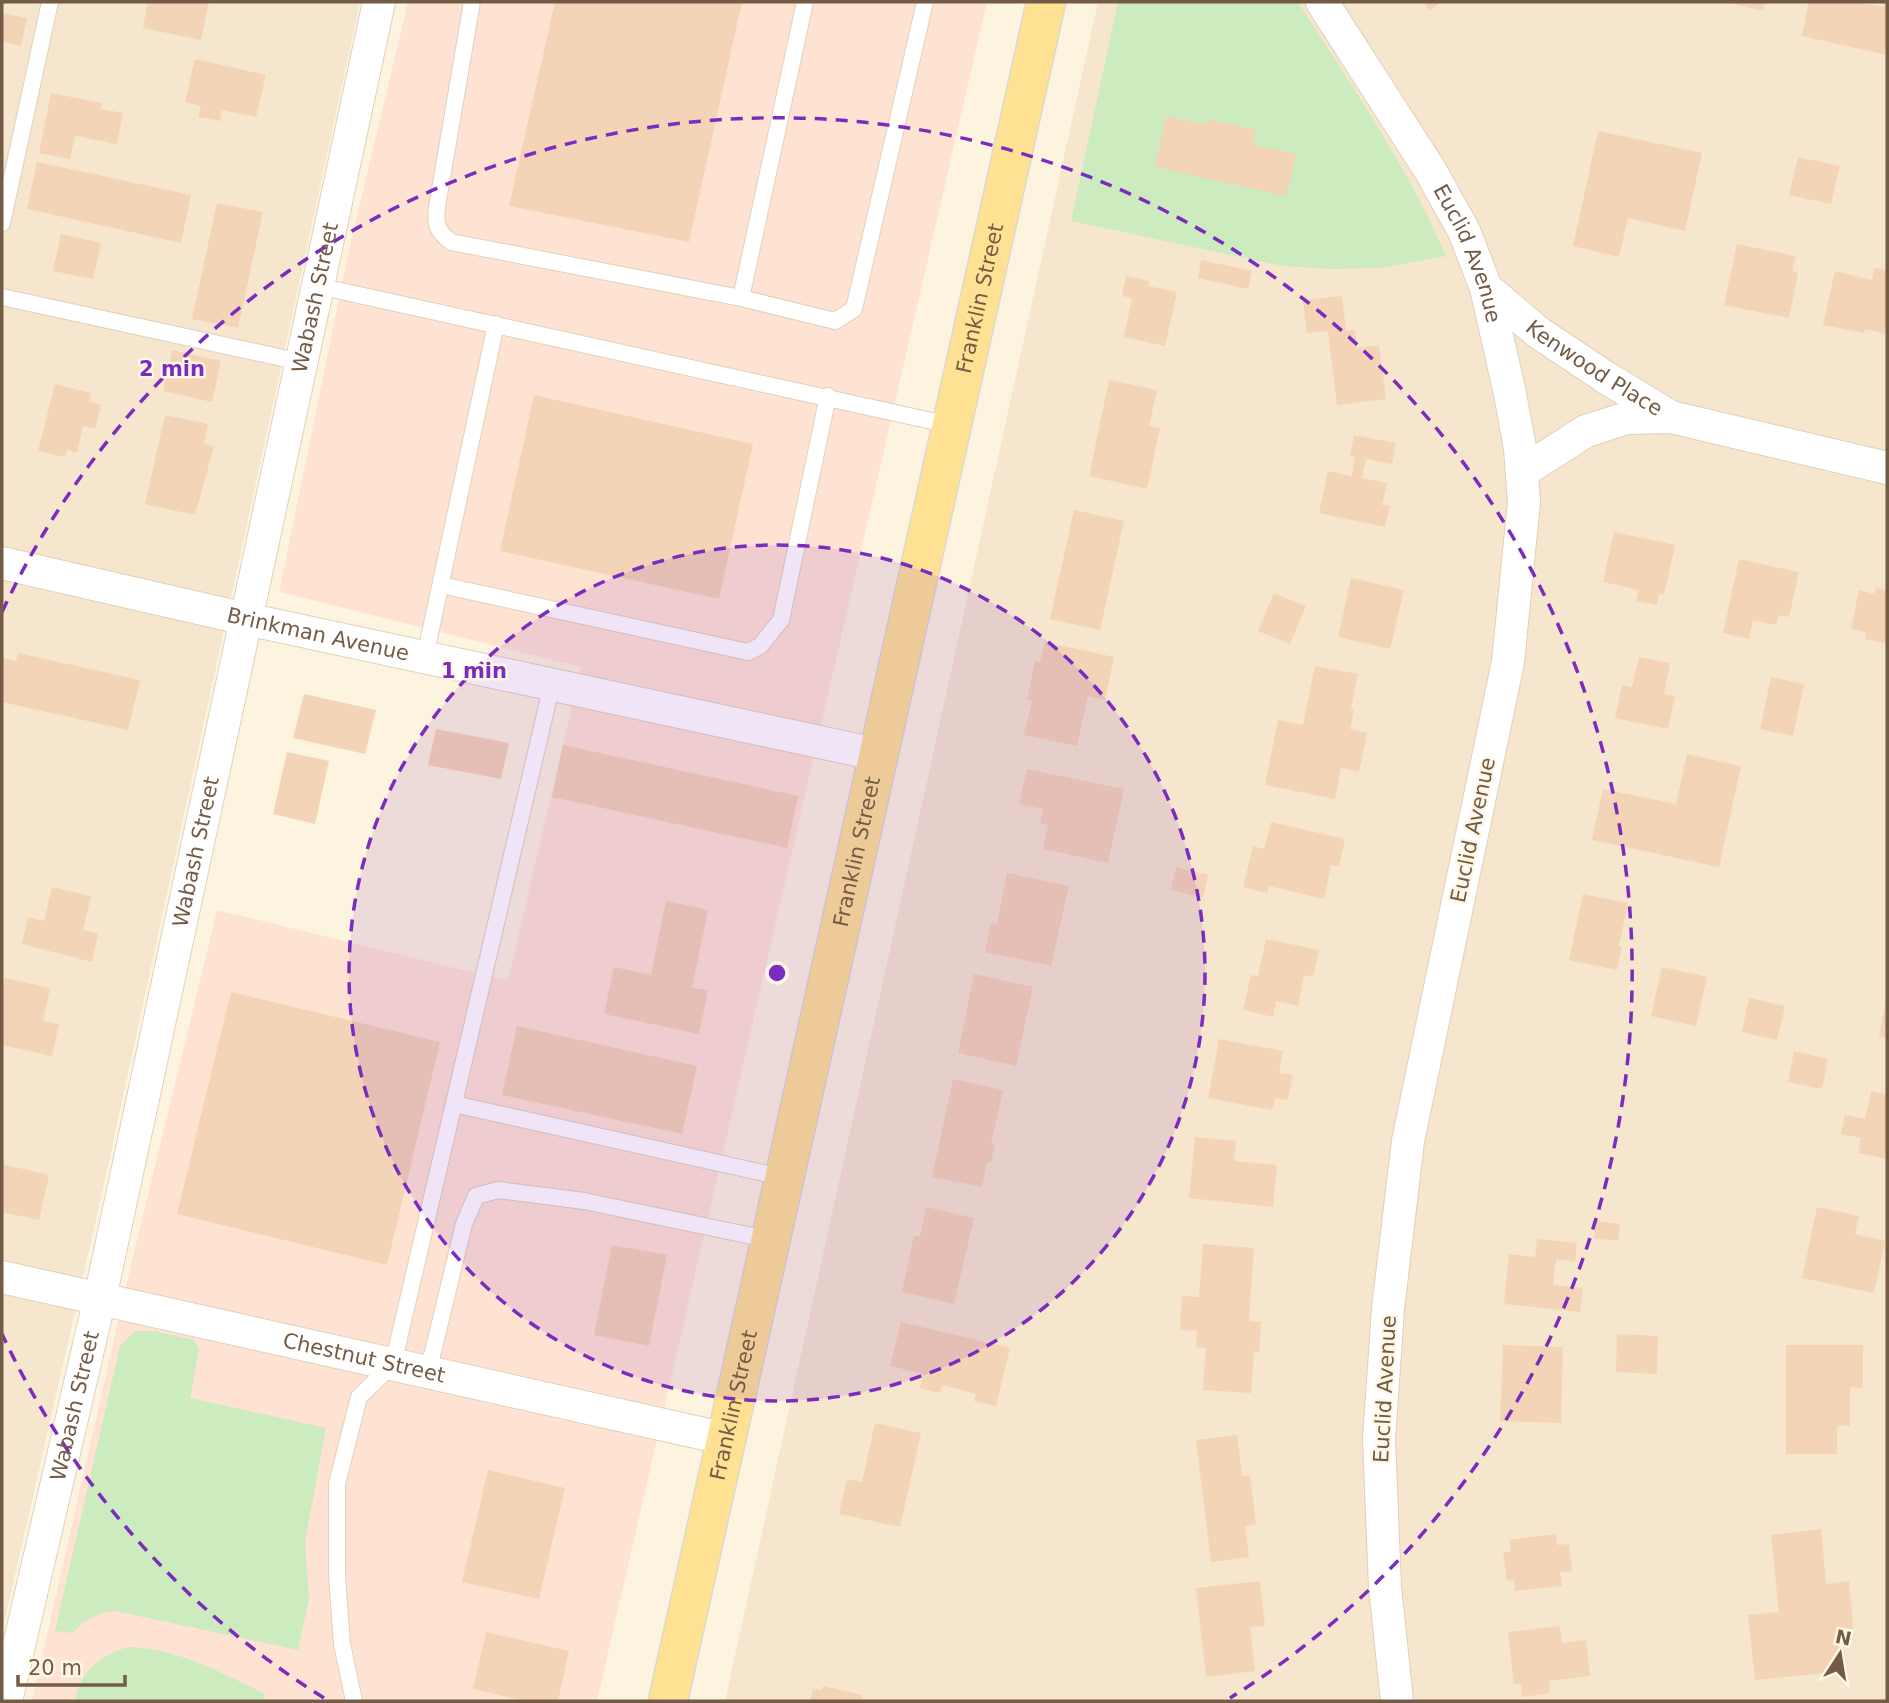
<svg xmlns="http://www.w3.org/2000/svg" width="1889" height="1703" viewBox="0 0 1889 1703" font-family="'DejaVu Sans',sans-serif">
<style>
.residential{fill:#f5e6cd}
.commercial{fill:#fee3d2}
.green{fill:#ccebbe}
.building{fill:#f4d4b6}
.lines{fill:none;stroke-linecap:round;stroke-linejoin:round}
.service-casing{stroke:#e1d0bb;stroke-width:18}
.minor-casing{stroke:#e1d0bb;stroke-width:34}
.primary-casing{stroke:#ded8d3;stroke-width:41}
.service{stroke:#fff;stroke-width:16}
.minor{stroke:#fff;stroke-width:32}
.primary{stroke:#ffe194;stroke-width:38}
.ring{fill:none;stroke:#7b2cbf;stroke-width:3.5;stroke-dasharray:12 9}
.labels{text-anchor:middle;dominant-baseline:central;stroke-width:5;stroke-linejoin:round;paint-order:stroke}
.street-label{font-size:21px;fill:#745b46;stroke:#fff7e6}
.centre{fill:#7b2cbf;stroke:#fff7e6;stroke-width:3.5}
.ring-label{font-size:21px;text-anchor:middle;font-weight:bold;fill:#7b2cbf;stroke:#fff7e6;stroke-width:5;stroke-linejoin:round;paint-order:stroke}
</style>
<rect width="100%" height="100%" fill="#fdf4df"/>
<g class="residential">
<path d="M2 2H360L104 1184 2 1632Z"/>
<path d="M1098 2H1887V1701H725Z"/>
</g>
<path class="commercial" d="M408 2H987L597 1701H32L126 1286 217 910 508 981 581 667 279 592 350 245Z"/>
<g class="green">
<path d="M1118 2H1298C1351 85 1407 165 1446 256L1380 268 1331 269 1283 266 1071 221Z"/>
<path d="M135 1331H154L194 1340 199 1349 190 1398 326 1428 305 1542 309 1600 298 1650 115 1611C97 1613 85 1619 73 1633L55 1631 120 1346Z"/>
<path d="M128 1647C177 1648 222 1673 265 1694L264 1701H75C80 1672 100 1655 128 1647Z"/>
</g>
<g class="building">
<path d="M148 2H209L201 40 143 28Z"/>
<path d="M555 2H742L689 242 509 206Z"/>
<path d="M1424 2H1442L1429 10Z"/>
<path d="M1726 2H1765L1763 11Z"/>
<path d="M1809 2H1860L1883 7 1884 2H1887V55L1802 36Z"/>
<path d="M2 13 27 18 21 46 2 41Z"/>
<path d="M195 59 266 75 256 117 222 110 220 121 198 117 201 106 185 102Z"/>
<path d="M51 93 102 103 101 109 123 113 117 144 75 136 70 159 39 153Z"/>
<path d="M1166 116 1206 125 1207 119 1256 130 1253 145 1296 154 1286 196 1155 167Z"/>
<path d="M1598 131 1702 153 1685 231 1628 218 1619 257 1573 246Z"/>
<path d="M1798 157 1840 166 1831 204 1789 195Z"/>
<path d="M37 162 191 195 181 243 27 209Z"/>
<path d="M217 203 263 212 238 328 192 319Z"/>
<path d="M61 234 101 243 93 279 53 271Z"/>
<path d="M1737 244 1796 256 1792 271 1798 273 1789 318 1724 305Z"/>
<path d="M1201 260 1252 271 1248 289 1198 278Z"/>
<path d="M1874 268 1887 270V334L1865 329 1864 333 1823 325 1835 271 1872 280Z"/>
<path d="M1126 276 1150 281 1148 286 1177 292 1165 346 1124 337 1132 298 1122 296Z"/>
<path d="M1342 296 1346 331 1355 330 1357 348 1379 345 1386 399 1337 405 1328 331 1307 333 1303 300Z"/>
<path d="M172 350 221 361 212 402 163 391Z"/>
<path d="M1109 380 1157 390 1149 426 1160 428 1147 489 1089 476Z"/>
<path d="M55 384 91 393 89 402 101 405 95 429 83 426 77 453 67 450 65 457 38 451Z"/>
<path d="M534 395 753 444 719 599 500 551Z"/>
<path d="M165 415 208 424 204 444 214 446 195 515 145 504Z"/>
<path d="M1354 435 1396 443 1392 464 1366 459 1362 478 1387 483 1382 505 1390 506 1385 527 1319 513 1328 471 1352 476 1355 457 1350 456Z"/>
<path d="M1074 510 1124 521 1100 630 1050 619Z"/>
<path d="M1614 532 1675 545 1664 595 1659 594 1657 605 1636 601 1639 590 1603 582Z"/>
<path d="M1739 559 1799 572 1789 617 1779 615 1776 625 1753 620 1749 639 1723 633Z"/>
<path d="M1351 578 1404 590 1390 649 1338 637Z"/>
<path d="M1876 588 1887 590V644L1865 639 1866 632 1851 629 1859 590 1874 594Z"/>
<path d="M1274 593 1306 606 1290 644 1258 631Z"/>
<path d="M1045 642 1114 657 1105 700 1088 696 1077 746 1024 735 1032 701 1027 699 1035 661 1040 662Z"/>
<path d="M18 653 140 680 128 730 2 702V658L16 661Z"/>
<path d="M1639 657 1670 663 1664 694 1675 696 1668 729 1615 718 1622 685 1632 687Z"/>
<path d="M1315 666 1358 674 1351 709 1354 710 1350 729 1367 733 1359 772 1341 768 1335 799 1265 785 1278 720 1303 725Z"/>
<path d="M1771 677 1804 684 1793 736 1760 729Z"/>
<path d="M304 694 376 710 365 754 293 738Z"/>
<path d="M436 729 509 743 501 779 428 765Z"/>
<path d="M563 745 798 796 787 848 552 797Z"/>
<path d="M287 752 329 761 315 824 273 814Z"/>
<path d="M1687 754 1741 766 1719 867 1592 840 1603 789 1676 804Z"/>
<path d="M1027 769 1124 789 1108 863 1043 849 1048 825 1040 823 1043 809 1019 804Z"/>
<path d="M1271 822 1345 839 1339 867 1331 865 1324 899 1269 886 1267 893 1243 887 1253 846 1264 849Z"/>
<path d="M1176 867 1208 875 1203 898 1171 890Z"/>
<path d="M1007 873 1069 886 1051 966 985 952 991 923 997 924Z"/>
<path d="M52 887 91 896 83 930 98 934 92 962 22 944 28 917 44 921Z"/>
<path d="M1583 894 1628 903 1619 946 1622 947 1617 970 1569 960Z"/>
<path d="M666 901 708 910 692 988 708 990 699 1034 604 1014 614 967 651 975Z"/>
<path d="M1266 939 1319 950 1313 977 1304 975 1298 1006 1276 1001 1273 1017 1243 1010 1251 975 1258 976Z"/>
<path d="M1662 967 1707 977 1696 1026 1651 1016Z"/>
<path d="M974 974 1033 987 1016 1066 958 1053Z"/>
<path d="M5 978 50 988 43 1021 59 1024 52 1056 2 1045V995Z"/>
<path d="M231 992 440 1042 387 1265 177 1214Z"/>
<path d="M1749 998 1785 1006 1777 1040 1742 1032Z"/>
<path d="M1886 1001 1887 1002V1038L1879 1036Z"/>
<path d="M517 1026 697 1066 682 1134 502 1095Z"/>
<path d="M1219 1039 1283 1051 1279 1073 1293 1075 1288 1100 1275 1098 1272 1110 1208 1098Z"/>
<path d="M1794 1051 1828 1059 1822 1089 1788 1082Z"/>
<path d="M953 1079 1003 1090 991 1144H995L991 1162H987L982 1187 932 1177Z"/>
<path d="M1871 1091 1887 1094V1159L1858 1153 1861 1138 1841 1134 1845 1115 1865 1119Z"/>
<path d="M1195 1137 1236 1141 1234 1161 1277 1165 1273 1207 1189 1198Z"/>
<path d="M2 1164 49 1175 39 1220 2 1212Z"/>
<path d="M926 1207 974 1218 954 1304 902 1292 914 1235 920 1237Z"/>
<path d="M1817 1207 1859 1216 1855 1234 1885 1241 1874 1293 1802 1278Z"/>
<path d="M1596 1221 1620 1224 1618 1241 1594 1238Z"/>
<path d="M1537 1239 1577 1243 1575 1262 1556 1259 1553 1285 1583 1288 1580 1312 1504 1304 1509 1254 1535 1257Z"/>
<path d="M1203 1244 1254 1248 1249 1321 1261 1322 1259 1352 1254 1351 1251 1393 1203 1390 1206 1348 1196 1347 1197 1331 1180 1330 1182 1296 1199 1297Z"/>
<path d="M612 1245 667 1255 649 1346 594 1335Z"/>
<path d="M901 1322 1010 1348 996 1406 974 1401 976 1394 942 1385 940 1393 920 1388 923 1374 890 1366Z"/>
<path d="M1617 1334 1658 1336 1657 1374 1616 1372Z"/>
<path d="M1503 1345 1563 1347 1561 1423 1500 1421Z"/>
<path d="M1786 1345H1863V1388L1850 1387V1426L1837 1425V1454H1786Z"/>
<path d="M875 1423 921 1433 900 1527 839 1514 847 1479 862 1482Z"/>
<path d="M1237 1435 1242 1476 1250 1475 1256 1525 1245 1526 1249 1557 1211 1562 1196 1440Z"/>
<path d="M488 1470 565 1488 539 1599 462 1582Z"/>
<path d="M1821 1529 1826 1584 1849 1581 1854 1637 1843 1638 1847 1671 1755 1680 1748 1615 1779 1612 1771 1535Z"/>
<path d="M1556 1534 1557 1545 1569 1544 1572 1571 1560 1572 1562 1586 1515 1591 1514 1580 1507 1581 1503 1552H1511L1509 1540Z"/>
<path d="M1260 1581 1265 1626 1250 1627 1255 1671 1206 1677 1196 1588Z"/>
<path d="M1560 1626 1562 1643 1586 1640 1590 1676 1549 1681 1550 1693 1522 1697 1521 1684 1514 1685 1508 1632Z"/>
<path d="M486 1632 569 1651 558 1701H525L473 1689Z"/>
<path d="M823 1686 862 1695 861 1701H810L813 1689 822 1690Z"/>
</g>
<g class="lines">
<defs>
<g id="service">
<path d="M472 2 437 207C435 225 437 231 451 242L741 298"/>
<path d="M805 2 741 298 835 321 854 309 925 2"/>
<path d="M2 223 50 2"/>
<path d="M318 286 950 425"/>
<path d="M2 297 301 362"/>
<path d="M441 585 748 652 760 646 781 620 828 396"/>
<path d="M425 657 496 324"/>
<path d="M454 1104 786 1178"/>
<path d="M428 1372 464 1224 476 1196 498 1190 584 1201 771 1240"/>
<path d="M354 1701 342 1644 337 1576V1484L359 1397 393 1364 552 684"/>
</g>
<g id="minor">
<path id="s1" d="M1322 2 1430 170 1464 231 1486 288 1509 389 1520 448 1524 502 1508 662 1408 1141 1388 1309 1379 1439 1385 1587 1397 1701"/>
<path id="s2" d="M1486 288 1539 333 1605 377 1671 417 1887 468"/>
<path d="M1522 472 1586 431 1627 418 1671 417"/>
<path id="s3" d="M2 563 246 619 880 755"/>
<path id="s4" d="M2 1277 727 1439"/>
<path id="s5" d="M6 1701 100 1298 379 2"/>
</g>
<g id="primary">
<path id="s6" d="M668 1701 1046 2"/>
</g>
</defs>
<use href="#service" class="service-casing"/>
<use href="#minor" class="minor-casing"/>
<use href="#primary" class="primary-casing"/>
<use href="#service" class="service"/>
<use href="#minor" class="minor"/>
<use href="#primary" class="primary"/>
</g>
<circle cx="777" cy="973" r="428" fill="#7b2cbf" fill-opacity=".12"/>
<g class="ring">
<circle cx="777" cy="973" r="428"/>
<path d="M324 1698A855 855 0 0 1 2 1334M2 612A855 855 0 1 1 1230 1698"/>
</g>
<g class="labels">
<g class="street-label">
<text stroke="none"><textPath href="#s1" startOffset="292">Euclid Avenue</textPath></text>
<text stroke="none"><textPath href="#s5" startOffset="1437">Wabash Street</textPath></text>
<text stroke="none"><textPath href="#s6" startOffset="1437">Franklin Street</textPath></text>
<text stroke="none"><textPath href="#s2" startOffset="135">Kenwood Place</textPath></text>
<text stroke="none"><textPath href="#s3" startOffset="324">Brinkman Avenue</textPath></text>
<text transform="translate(1473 830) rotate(-78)">Euclid Avenue</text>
<text stroke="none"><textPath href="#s5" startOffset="870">Wabash Street</textPath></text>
<text stroke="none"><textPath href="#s6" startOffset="870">Franklin Street</textPath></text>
<text stroke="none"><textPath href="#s4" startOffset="371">Chestnut Street</textPath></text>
<text transform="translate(1385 1389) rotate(-87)">Euclid Avenue</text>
<text stroke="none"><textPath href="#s6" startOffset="303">Franklin Street</textPath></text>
<text stroke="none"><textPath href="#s5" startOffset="303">Wabash Street</textPath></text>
</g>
</g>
<circle cx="777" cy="973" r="10" class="centre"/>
<g class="ring-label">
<text x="172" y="376">2 min</text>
<text x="474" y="678">1 min</text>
</g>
<rect width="1889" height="1703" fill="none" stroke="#745b46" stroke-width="7"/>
<g transform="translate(1840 1654) rotate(12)" stroke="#fff7e6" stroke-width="5" paint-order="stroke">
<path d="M0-5L12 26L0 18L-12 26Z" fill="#745b46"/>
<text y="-10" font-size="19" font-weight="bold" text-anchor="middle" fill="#745b46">N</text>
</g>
<path d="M18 1675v10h107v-10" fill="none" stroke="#745b46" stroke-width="3.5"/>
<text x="28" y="1675" font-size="21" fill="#745b46" stroke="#fff7e6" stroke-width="5" paint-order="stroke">20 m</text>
</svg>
